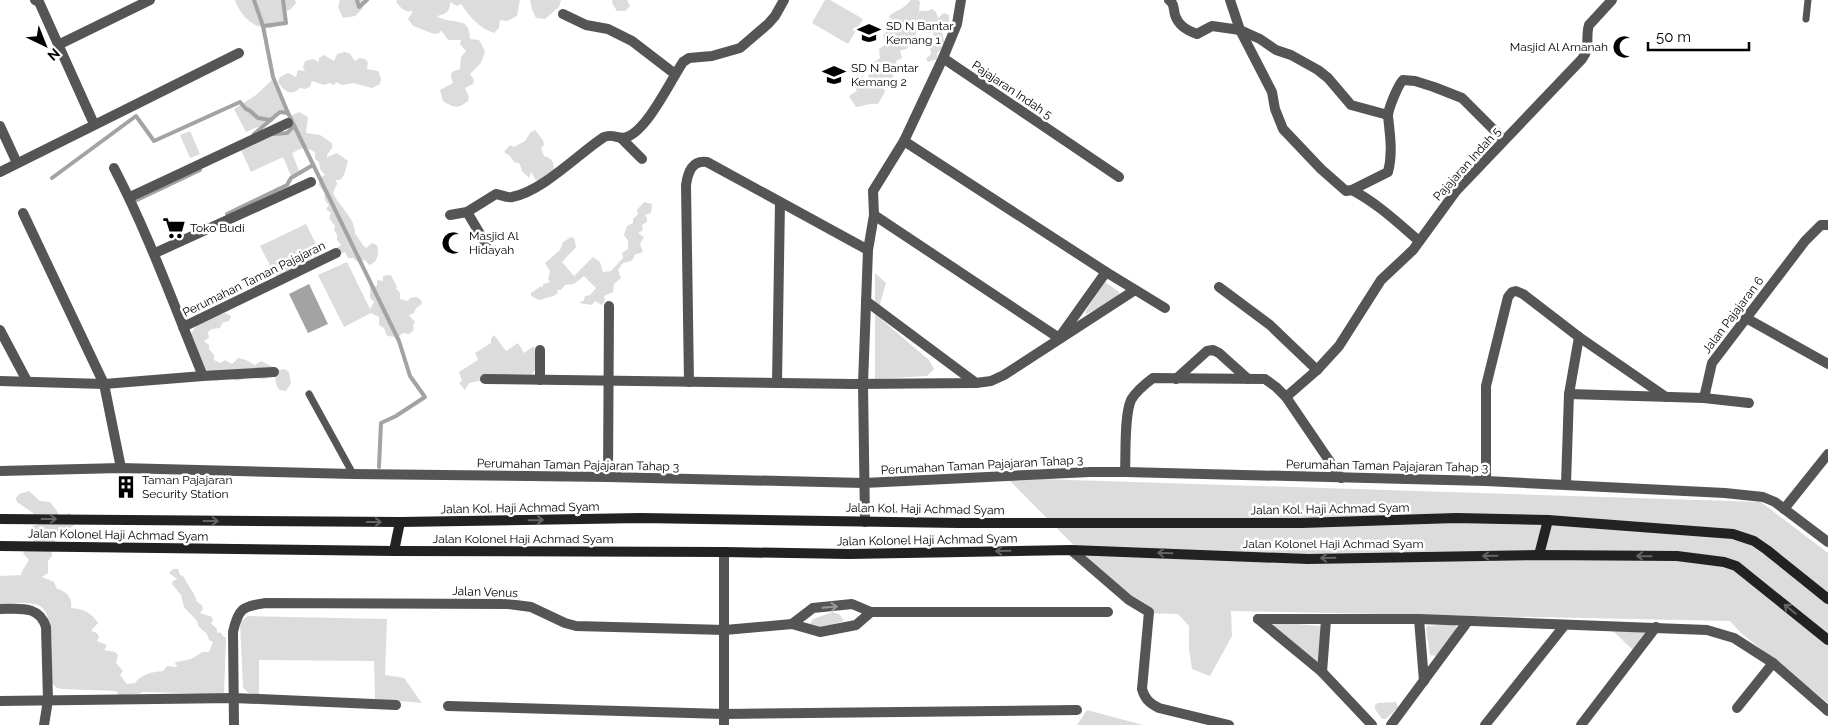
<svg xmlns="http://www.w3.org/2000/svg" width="1828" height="725" viewBox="0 0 1828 725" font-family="Raleway,sans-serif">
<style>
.green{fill:#dcdcdc}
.water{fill:#a3a3a3}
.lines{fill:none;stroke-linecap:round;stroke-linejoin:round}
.stream{stroke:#a3a3a3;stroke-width:4}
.lane{stroke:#555;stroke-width:7}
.street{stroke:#555;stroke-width:10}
.secondary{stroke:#222;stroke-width:10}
.oneway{stroke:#646464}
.oneway2{stroke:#999}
.labels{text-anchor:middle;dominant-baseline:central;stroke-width:5;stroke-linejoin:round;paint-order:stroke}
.poi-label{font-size:12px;fill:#000;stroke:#fff;text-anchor:start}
.street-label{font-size:12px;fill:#000;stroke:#fff}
</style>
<rect width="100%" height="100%" fill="#fff"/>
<g class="green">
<path d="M235 0H295L296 3 290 10 285 11 286 23C281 24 276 27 271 28 254 30 240 15 235 0Z"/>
<path d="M340 0H367L362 4 363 8 355 16 343 18 338 7Z"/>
<path d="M397 0H520L517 16 507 21 500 20 499 28 494 33C480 29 469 16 461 4L457 6 450 2C450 12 446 14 437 16 451 26 470 14 470 39L479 40 485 51 481 63 470 74 474 80 473 84 465 88 469 97 468 101C458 109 454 108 443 101L440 90 453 83 451 77 452 72 460 69 461 57 466 51 460 44 461 40H448L441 30 440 33 434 34 413 26 408 19 413 11C405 13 401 8 396 2Z"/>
<path d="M530 0H561L559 7 545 19 536 18 532 9Z"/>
<path d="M612 0H627L630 6 625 11H617L613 5Z"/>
<path d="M825 0H830L863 19 848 44 812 23Z"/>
<path d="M911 0H918L920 2 919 11H928L932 9 936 12 938 18 944 13 949 15V24L942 31 945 47 937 53V59L928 62 926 59 931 54 930 48 936 40 933 34 934 32 927 33 917 29 916 36 908 40 910 43 908 48 900 51 902 58 896 61 898 69 894 70 893 78 883 86 885 92 878 104C867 103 866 106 856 107L849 96 857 91 855 87 865 71 861 82 870 80 868 76 873 71 870 65 880 58 879 49 886 44 883 35 895 22 889 17 890 15 904 7Z"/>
<path d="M345 52 350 54 355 61 360 58 365 59 368 62 367 69 378 71 381 78 380 84 372 88 353 83 342 85 336 82 334 85 329 83 324 85 312 81 310 87 305 89 300 88C291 97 284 91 278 82L280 77 288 73 296 77 298 70 305 71 303 67 305 61 313 59 319 62V58L324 55 334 61 337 54Z"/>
<path d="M272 80 287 112H280L270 122 246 132 234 109 256 95Z"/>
<path d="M299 112 308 117 306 133 320 135 332 143V148L327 155V157L337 153 348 161 344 175 340 180H336L337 184 333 193C340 208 355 217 355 234 360 239 361 244 366 248L372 243 377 245C379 253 378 263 369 265L365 260 358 262 353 258H348L345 252 331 258 333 250 341 245 337 240V235L334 230 335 226 329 218 331 213 326 209 329 205 326 202 324 196 325 194 319 185 320 178 325 175 320 169 319 162 315 159V152L304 147 292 153 299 171 291 176 283 157 251 172 241 150 277 133H287L292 130 294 126 297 131 291 116Z"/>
<path d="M535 130 543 140 544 145 541 148 544 156C552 158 554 162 554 170L546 179 536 180 531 172 529 178 522 171 520 164 514 162 510 156 504 152 510 145 514 147 525 141 530 133Z"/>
<path d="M190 131 200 154 190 158 180 135Z"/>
<path d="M644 202 652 204 651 213 645 215 647 218V222L642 225 643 230 638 233 644 237 640 244 643 252 634 255V258L631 261 623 263 618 270 621 278 614 284 613 292 604 296 605 301 602 305 595 301 592 305 579 303 584 300 585 296 590 295 596 288 584 276 574 284 565 285 561 290H557L558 293 553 296 539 300 531 296V293L541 286 542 288 543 284 550 282 548 279 550 271 545 263 560 250 563 242 571 237 574 238 576 247 562 262 574 276 593 257 600 262 603 272 611 271 623 258 622 253 628 249V241L624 235 627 226 633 223V219L638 214 637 210Z"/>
<path d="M306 224 321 254 276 277 260 246Z"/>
<path d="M347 262 370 309 374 302 370 298V287L377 286V280L383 281V276L391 275 397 287 395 289H397L400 293V299L408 301 410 298 416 297 421 300 422 304 416 308 414 313 409 315 415 322 413 326 414 330 409 334 403 333 398 337 387 336 384 328 379 325V317L371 313 344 327 318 275Z"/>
<path d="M875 273 886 283 878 311 882 320 929 360 934 369 927 376 875 379Z"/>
<path d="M1105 282 1119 292 1120 298 1086 314 1085 312Z"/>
<path d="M225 313 231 316 229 321 222 323 220 328 212 329 208 332 209 338 204 341 209 345V349L214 355V360L220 363 225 360 232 364 238 358 246 360 255 365 261 361 279 370 285 369 289 372 291 383 286 391 280 390 277 387 274 373C266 383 257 378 247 375L244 379 237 381 225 376 223 379 216 381 207 371 190 335C196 327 202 315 214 315 219 315 220 315 225 313Z"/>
<path d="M494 335 506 351 518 343 524 353 534 346 538 366 532 374 484 375V380L469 383 465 390 459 383 462 381 459 372 478 360 475 353 491 343V339Z"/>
<path d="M1007 478 1761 502 1828 553V703L1741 633 1730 621 1231 611 1232 636 1210 676 1192 669 1189 649V626L1178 614 1141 613Z"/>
<path d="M29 491 40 501 50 502 57 511 60 518 69 513 74 517V525L67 530 57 531V539L51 546 52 556 48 561V573L42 577 54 582 57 589C66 591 73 598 71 608 83 609 91 612 98 623L91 631 97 633 99 637 97 641 107 645 104 650 115 652 118 655 116 663 123 671 120 675 127 684 135 683C141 674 153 672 163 671L167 666 175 667 178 666 175 664 176 662 191 659 203 652H209L213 642 209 640 207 634 199 627 197 621 184 607 181 595 172 584 173 581 177 579 169 573 173 569H178L180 575 183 576 195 596 197 602 202 605 203 609 200 613 212 617 213 621 211 623 217 629V633L220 632 224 637H226L224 694 142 692 139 694H129L125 697H120L116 691 63 689 57 688 52 683C49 665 59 609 35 604 24 602 11 604 0 604V576L22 575 21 573 29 560 23 553 34 542 31 529 32 526 39 524 33 518V513L17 502 16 498 19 494Z"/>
<path d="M833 612 840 615 844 621 818 629 809 625 813 619Z"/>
<path d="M248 616 387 619 385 675 404 678 422 703 375 699 374 661 259 660V697L251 695 243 688 240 622Z"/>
<path d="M1274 622 1321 626 1318 661 1316 662 1273 626Z"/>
<path d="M1454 624 1457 628 1455 631 1437 654 1435 656 1430 655 1426 629 1427 626Z"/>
<path d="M1611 629 1648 633 1637 654Z"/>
<path d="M1396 702 1398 707 1386 719H1382L1375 709V705L1378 703Z"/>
<path d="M1087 710 1143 725H1077Z"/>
</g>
<path class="water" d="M309 284 328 324 308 333 289 294Z"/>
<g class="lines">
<g class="stream">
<path d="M254 0 263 26 273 77 288 113 399 341 410 376 425 397 396 416 381 423 379 467"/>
<path d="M357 0 359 7 367 0"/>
<path d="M263 26 286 23 283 0"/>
<path d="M254 134 280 112 288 113"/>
<path d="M274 134 287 133 294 126"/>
<path d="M52 178 136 116 154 141 240 102 246 109 249 110 258 118 271 120"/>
<path d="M137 200 200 170"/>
<path d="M227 214 287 185 291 178 313 165"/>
</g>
<g class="lane">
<path d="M1806 19 1808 0"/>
<path d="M309 394 353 474"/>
</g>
<g class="street">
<path d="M35 0 39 2 94 124"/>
<path d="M1169 0C1175 5 1173 8 1175 15 1178 25 1188 31 1197 34L1212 26 1240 30 1260 39 1276 50 1291 55 1318 70 1328 78 1351 105 1388 115"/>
<path d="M1230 0 1240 30 1272 92 1275 109 1283 129 1321 169 1346 191 1352 190 1388 172C1393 153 1390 135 1388 116 1388 109 1398 85 1403 80L1415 81 1434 87 1462 98 1504 140"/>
<path d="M563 14 586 25 608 29 632 41 675 74"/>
<path d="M58 45 150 0"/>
<path d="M943 58 1119 177"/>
<path d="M0 126 17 163"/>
<path d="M621 138 642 159"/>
<path d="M904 141 1106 272 1165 308"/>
<path d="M114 168C149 235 174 306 203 376"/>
<path d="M0 172 239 53"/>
<path d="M1352 190C1377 203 1398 223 1419 241"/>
<path d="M130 197 288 123"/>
<path d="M467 212 486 244"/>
<path d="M23 213 104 384 121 468"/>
<path d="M450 215 467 212 496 194C502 195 507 198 512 197 543 191 578 154 604 137 613 133 619 140 627 137 648 129 671 80 683 62L689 58 712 56 740 48 768 24 775 16 784 0"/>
<path d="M874 215 1059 338 1106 272"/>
<path d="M155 253 311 182"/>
<path d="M1219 287 1270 325 1317 370"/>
<path d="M866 301 976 383"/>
<path d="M1746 318 1828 364"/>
<path d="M183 327 336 253"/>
<path d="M0 330 27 381"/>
<path d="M485 379 853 384 976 383 991 381 1004 375 1135 290"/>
<path d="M1176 379 1207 351 1213 350 1219 353 1248 379"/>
<path d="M540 380V350"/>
<path d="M0 381 104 384 203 376 274 372"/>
<path d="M689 382 686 185C688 172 692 160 707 162L868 250"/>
<path d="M777 383 780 202"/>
<path d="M1569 394 1704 398 1712 363 1805 241 1821 225H1828"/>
<path d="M1286 397 1317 370 1339 346 1381 280 1413 250 1456 191 1582 59C1591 48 1585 37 1589 25L1612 0"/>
<path d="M1704 398 1749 403"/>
<path d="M0 471 121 468 353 474 608 477 864 483 1090 472H1125L1486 481 1725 493 1763 497 1775 502 1828 542"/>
<path d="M1125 472C1126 454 1124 416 1131 400 1136 391 1145 384 1153 378L1265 379 1276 387 1286 397 1341 478"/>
<path d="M608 477 609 306"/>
<path d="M1486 481V386L1508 297 1512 292 1516 291 1523 294 1579 337 1666 397"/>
<path d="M1566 484 1569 394 1579 337"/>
<path d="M1784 509 1828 454"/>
<path d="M865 522 863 384 868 250 874 215 873 191 904 141 943 58 957 24 961 0"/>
<path d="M1071 550 1129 600 1149 612 1142 689C1145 699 1149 703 1159 708L1229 725"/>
<path d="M0 609C20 609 39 605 46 627L48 700 44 725"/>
<path d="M1258 619H1419L1707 630 1734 638 1773 663 1828 711"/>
<path d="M1258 619 1322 672 1372 725"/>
<path d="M1419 619 1424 681"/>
<path d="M792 624 813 608 852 604 871 612H1108"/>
<path d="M1322 672 1326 620"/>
<path d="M0 701 234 698 396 705"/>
<path d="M448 706 724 714 1077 710"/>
<path d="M1737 708 1773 663"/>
<path d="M234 725 233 632C238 609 242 606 266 603L508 604 531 607 565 623 576 626 725 630 792 624 820 632 856 625 871 612"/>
<path d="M724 725V552"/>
<path d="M1391 725 1468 621"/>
<path d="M1485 725 1564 626"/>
<path d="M1581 725 1656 627"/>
</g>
<g class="secondary">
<path d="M0 519 400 522 641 518 958 523H1302L1456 518 1548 520 1733 534 1754 541 1767 550 1828 599"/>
<path d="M0 546 394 551 724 552 849 554 1071 550 1308 559 1539 555 1677 556 1724 562 1736 566 1828 640"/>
<path d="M394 551 400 522"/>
<path d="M1539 555 1548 520"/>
</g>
</g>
<defs><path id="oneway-shaft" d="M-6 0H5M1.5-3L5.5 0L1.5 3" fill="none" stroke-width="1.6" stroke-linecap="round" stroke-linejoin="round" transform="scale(1.25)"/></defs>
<g class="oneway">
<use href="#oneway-shaft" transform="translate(49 519)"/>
<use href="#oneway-shaft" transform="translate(536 520) rotate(-1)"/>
<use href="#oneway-shaft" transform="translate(211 521)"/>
<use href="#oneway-shaft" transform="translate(374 522)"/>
<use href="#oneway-shaft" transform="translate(1003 551) rotate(179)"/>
<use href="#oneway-shaft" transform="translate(1165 553) rotate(-178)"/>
<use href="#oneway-shaft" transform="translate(1490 556) rotate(179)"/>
<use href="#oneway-shaft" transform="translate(1644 556) rotate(-179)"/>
<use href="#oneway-shaft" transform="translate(1328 558) rotate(179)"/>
<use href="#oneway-shaft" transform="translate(1790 609) rotate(-141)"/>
</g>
<use class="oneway2" href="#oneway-shaft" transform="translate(830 607) rotate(-5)"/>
<defs>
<symbol id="school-bare" viewBox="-9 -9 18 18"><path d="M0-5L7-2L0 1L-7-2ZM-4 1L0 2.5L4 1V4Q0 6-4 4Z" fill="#000" stroke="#fff" stroke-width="2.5" paint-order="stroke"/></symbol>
<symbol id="mosque-bare" viewBox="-9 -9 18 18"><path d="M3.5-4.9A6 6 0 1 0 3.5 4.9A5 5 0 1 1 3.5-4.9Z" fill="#000" stroke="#fff" stroke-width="2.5" paint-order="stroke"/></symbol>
<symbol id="supermarket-bare" viewBox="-9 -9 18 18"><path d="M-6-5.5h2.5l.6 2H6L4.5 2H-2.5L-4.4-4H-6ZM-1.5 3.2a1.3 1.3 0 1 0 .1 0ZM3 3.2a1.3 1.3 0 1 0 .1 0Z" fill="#000" stroke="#fff" stroke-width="2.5" paint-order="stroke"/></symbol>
<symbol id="building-bare" viewBox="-9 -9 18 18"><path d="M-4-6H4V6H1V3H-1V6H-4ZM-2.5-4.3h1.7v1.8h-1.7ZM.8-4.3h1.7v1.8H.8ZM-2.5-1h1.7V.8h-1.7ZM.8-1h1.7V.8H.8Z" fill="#000" stroke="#fff" stroke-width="2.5" paint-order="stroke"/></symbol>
</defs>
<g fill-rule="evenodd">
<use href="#school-bare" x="853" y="17" width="32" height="32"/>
<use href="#mosque-bare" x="1608" y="31" width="32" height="32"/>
<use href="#school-bare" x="818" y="59" width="32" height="32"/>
<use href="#supermarket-bare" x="158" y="212" width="32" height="32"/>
<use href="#mosque-bare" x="437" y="227" width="32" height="32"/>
<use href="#building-bare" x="110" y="471" width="32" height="32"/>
</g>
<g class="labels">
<g class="poi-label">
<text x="886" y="26">SD N Bantar<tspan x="886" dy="14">Kemang 1</tspan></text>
<text x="1608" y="47" text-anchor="end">Masjid Al Amanah</text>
<text x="851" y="68">SD N Bantar<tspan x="851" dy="14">Kemang 2</tspan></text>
<text x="190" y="228">Toko Budi</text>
<text x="469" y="236">Masjid Al<tspan x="469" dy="14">Hidayah</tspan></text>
<text x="142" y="480">Taman Pajajaran<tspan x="142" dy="14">Security Station</tspan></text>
</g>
<g class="street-label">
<text transform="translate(1012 90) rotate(34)">Pajajaran Indah 5</text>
<text transform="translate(1467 164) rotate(-48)">Pajajaran Indah 5</text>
<text transform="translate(254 279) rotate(-26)">Perumahan Taman Pajajaran</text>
<text transform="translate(1733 315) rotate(-53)">Jalan Pajajaran 6</text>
<text transform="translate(578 465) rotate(1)">Perumahan Taman Pajajaran Tahap 3</text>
<text transform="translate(982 465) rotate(-3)">Perumahan Taman Pajajaran Tahap 3</text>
<text transform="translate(1387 466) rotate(1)">Perumahan Taman Pajajaran Tahap 3</text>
<text transform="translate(520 508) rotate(-1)">Jalan Kol. Haji Achmad Syam</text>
<text transform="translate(925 509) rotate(1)">Jalan Kol. Haji Achmad Syam</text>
<text transform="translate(1330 509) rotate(-1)">Jalan Kol. Haji Achmad Syam</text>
<text transform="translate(118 535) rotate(1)">Jalan Kolonel Haji Achmad Syam</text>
<text x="523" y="539">Jalan Kolonel Haji Achmad Syam</text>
<text transform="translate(927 540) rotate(-1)">Jalan Kolonel Haji Achmad Syam</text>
<text x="1333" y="544">Jalan Kolonel Haji Achmad Syam</text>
<text transform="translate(485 592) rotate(2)">Jalan Venus</text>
</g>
</g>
<g transform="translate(45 45) rotate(137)" stroke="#ffffff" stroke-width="4" paint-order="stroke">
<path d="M0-4L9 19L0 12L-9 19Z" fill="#000000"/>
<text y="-8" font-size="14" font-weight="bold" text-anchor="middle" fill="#000000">N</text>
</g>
<path d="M1648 42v8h101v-8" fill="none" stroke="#000000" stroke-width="2.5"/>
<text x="1656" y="42" font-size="15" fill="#000000" stroke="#ffffff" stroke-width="4" paint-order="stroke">50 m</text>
</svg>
